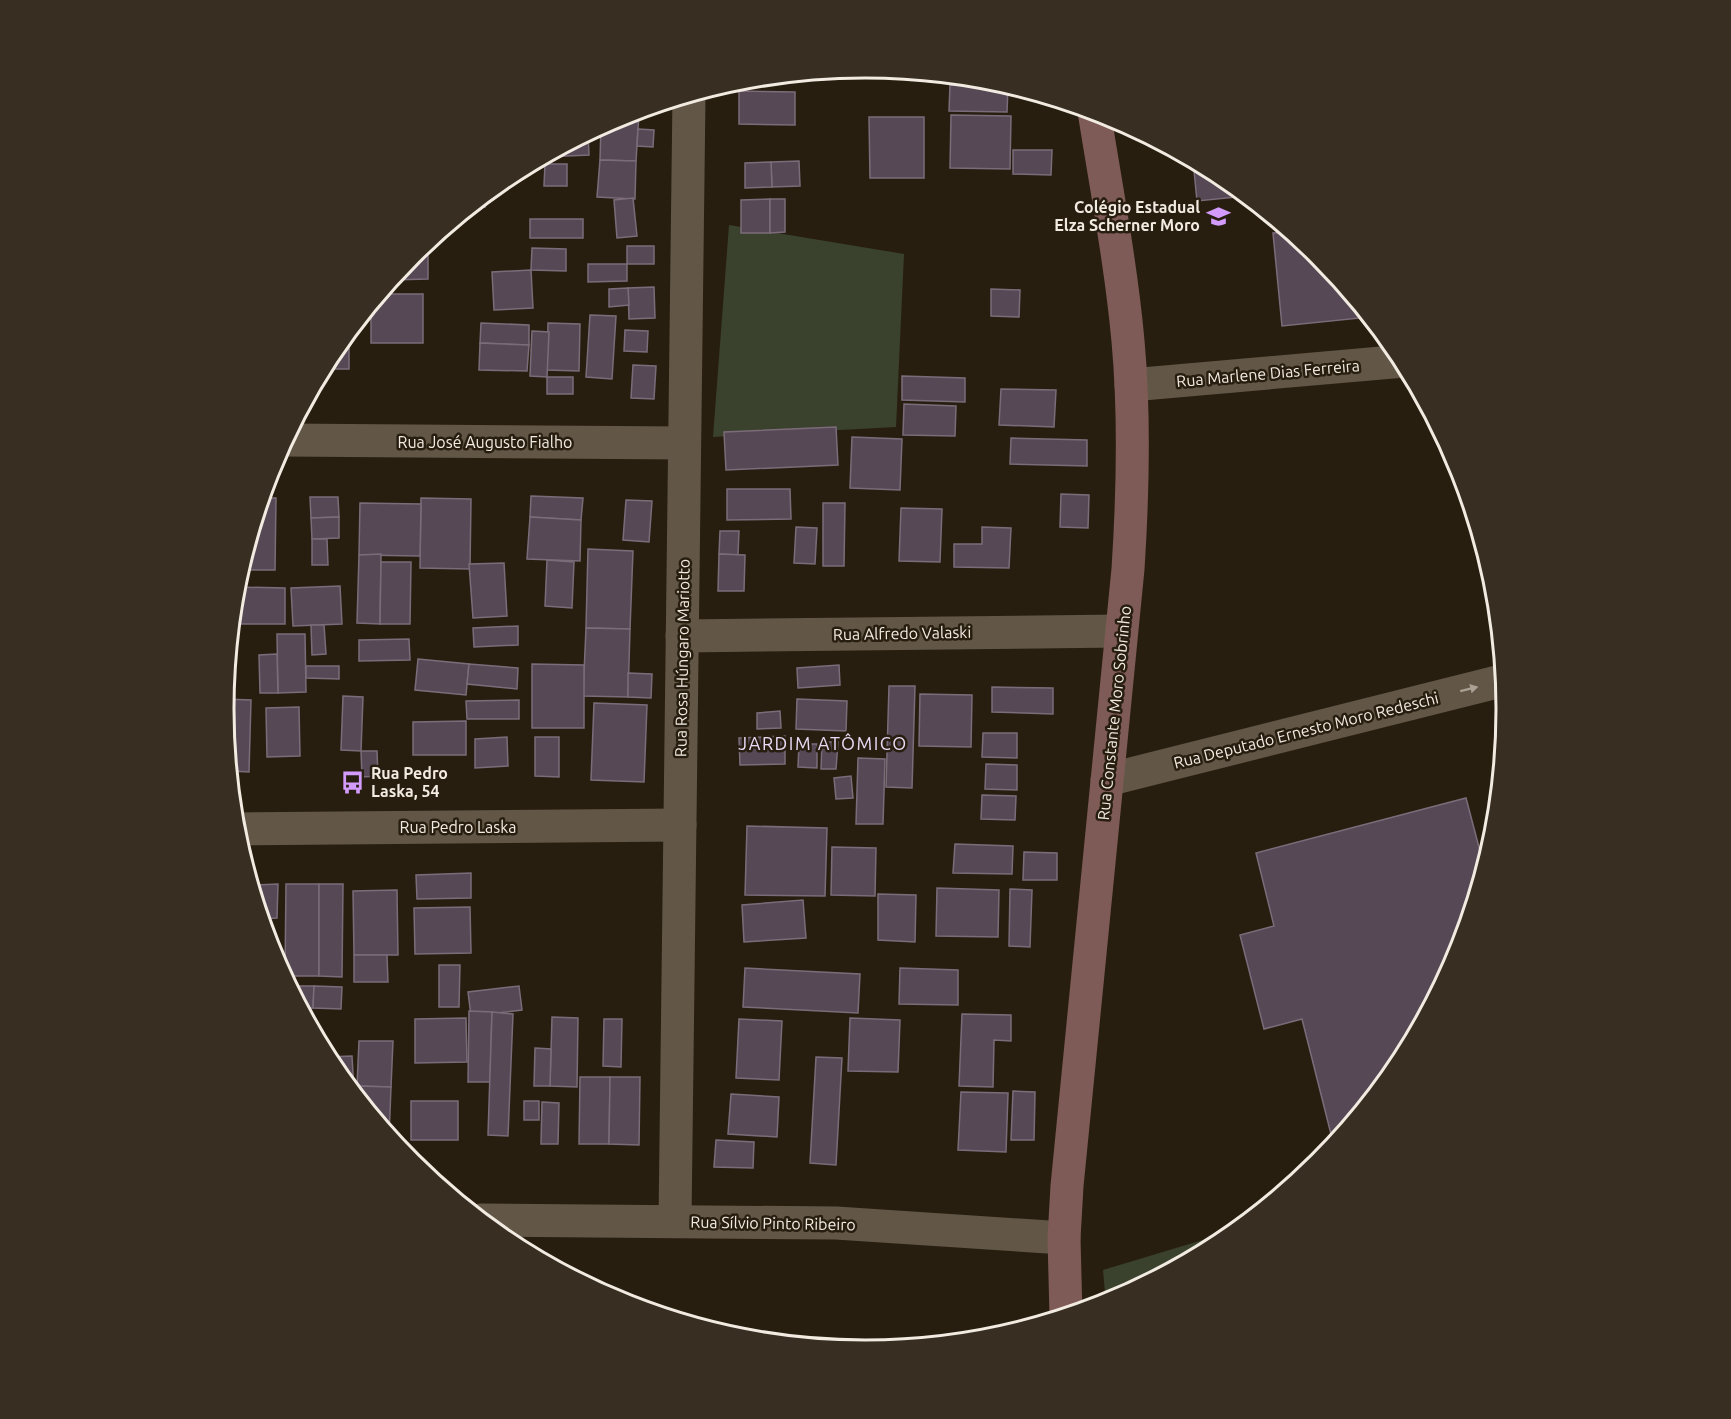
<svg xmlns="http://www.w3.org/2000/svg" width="1731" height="1419" viewBox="0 0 1731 1419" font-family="Ubuntu,sans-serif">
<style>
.green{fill:#3a412d}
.building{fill:#564855;stroke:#7c6c7a;stroke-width:1.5}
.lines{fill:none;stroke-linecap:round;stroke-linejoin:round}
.minor{stroke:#625747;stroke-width:33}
.tertiary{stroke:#625747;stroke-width:33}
.secondary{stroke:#7e5b56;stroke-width:33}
.oneway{fill:#aaa194}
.labels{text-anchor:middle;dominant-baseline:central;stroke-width:5;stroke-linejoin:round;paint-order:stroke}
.poi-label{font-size:16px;font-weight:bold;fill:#f2ebe1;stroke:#281e10;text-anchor:end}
.street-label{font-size:16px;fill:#f2ebe1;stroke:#281e10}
.neighbourhood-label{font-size:18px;letter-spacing:1.5px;fill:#eadbf6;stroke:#281e10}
.rim{fill:none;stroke:#f2ebe1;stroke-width:3}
</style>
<rect width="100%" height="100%" fill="#281e10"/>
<g class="green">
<path d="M729 225 904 254 896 427 713 437Z"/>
<path d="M1239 1229 1222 1243 1106 1304 1103 1270Z"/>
</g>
<g class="building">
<path d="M950 85 1008 87 1007 112 949 111Z"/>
<path d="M739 91 795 92V125L739 124Z"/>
<path d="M631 113H639L636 161 600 160 601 126Z"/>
<path d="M951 115 1011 116 1010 169 950 168Z"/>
<path d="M869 117H924V178H870Z"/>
<path d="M638 129 654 130 653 147 637 146Z"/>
<path d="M588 133 589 155 544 157Z"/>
<path d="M1013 150H1052L1051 175 1013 174Z"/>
<path d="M600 160 636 161 635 199 597 197Z"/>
<path d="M1193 160 1222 176 1247 196 1197 201Z"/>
<path d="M799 161 800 186 772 187 771 162Z"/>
<path d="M771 162 772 187 745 188V163Z"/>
<path d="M545 164H567V186H544Z"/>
<path d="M485 195V207H470Z"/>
<path d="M633 198 637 236 617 238 614 200Z"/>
<path d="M770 199V233H741V200Z"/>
<path d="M770 199H785V232L770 233Z"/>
<rect x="530" y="219" width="53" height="19"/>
<path d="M1290 232 1320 256 1370 317 1282 326 1273 233Z"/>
<path d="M428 243V279L392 280 412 255Z"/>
<rect x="627" y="246" width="27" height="18"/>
<path d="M532 248 566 249V271L531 270Z"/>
<path d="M588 264H627V281L588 282Z"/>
<path d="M531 270 533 308 494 310 492 272Z"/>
<path d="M654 287 655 318 629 319 628 288Z"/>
<path d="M628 288 629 305 609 307V289Z"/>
<path d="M991 289 1020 290 1019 317 991 316Z"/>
<path d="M380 294H423V343H371V305Z"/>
<path d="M590 315 616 316 612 379 586 377Z"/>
<path d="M481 323 529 325V345L480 343Z"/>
<path d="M548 323 580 324 579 371 547 370Z"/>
<path d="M625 330 648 331 647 352 624 351Z"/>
<path d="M349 331V369H323L332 353Z"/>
<path d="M532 331 549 332 547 377 530 376Z"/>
<path d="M480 343 529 345 527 371 479 370Z"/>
<path d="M633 365 656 366 654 399 631 398Z"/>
<path d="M902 376 965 378V402L902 400Z"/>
<rect x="547" y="377" width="26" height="17"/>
<path d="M1001 389 1056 390 1054 427 999 425Z"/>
<path d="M904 404 956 406 955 436 903 435Z"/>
<path d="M836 427 838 465 726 470 724 432Z"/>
<path d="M852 437 902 439 900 490 850 488Z"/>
<path d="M1011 438 1087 440V466L1010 464Z"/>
<path d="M727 489H790L791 519 727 520Z"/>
<path d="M1061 494 1089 495 1088 528 1060 527Z"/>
<path d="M531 496 583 498 581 520 530 517Z"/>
<path d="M310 497H338L339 517 311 518Z"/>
<path d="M262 498H276L275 570H248V544Z"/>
<path d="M421 498 471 499 470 569 420 568Z"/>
<path d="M626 500 652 501 649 542 623 540Z"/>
<path d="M360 503 421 504 420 556 359 555Z"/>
<path d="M823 503H845L844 566H823Z"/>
<path d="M901 508 942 509 940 562 899 561Z"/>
<path d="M339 517V538L312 539 311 518Z"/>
<path d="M530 517 581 520 580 561 527 559Z"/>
<path d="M796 527 817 528 815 564 794 563Z"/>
<path d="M982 527 1011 528 1009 568 954 567V544H982Z"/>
<path d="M720 531H739L738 555 719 554Z"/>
<path d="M312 539H327L328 565H312Z"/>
<path d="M588 549 633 551 630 629 586 628Z"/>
<path d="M381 554 380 624 357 623 359 555Z"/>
<path d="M719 554 745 555 744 591H718Z"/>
<path d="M547 560 574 562 572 608 545 606Z"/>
<path d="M381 562H411L410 624H380Z"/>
<path d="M504 563 507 616 473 618 469 564Z"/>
<path d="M340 586 342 624 293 626 291 588Z"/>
<path d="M236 587 285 588V624H232Z"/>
<path d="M311 625H324L326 654 312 655Z"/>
<path d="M518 626V645L474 647 473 628Z"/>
<path d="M586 628 630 629 628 697 583 696Z"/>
<path d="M277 634H305L306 692 278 693Z"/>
<path d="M409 639 410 660 359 661V640Z"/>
<path d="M277 654 278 693H260L259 655Z"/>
<path d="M418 659 469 664 466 695 415 690Z"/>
<path d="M469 664 518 668 517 689 467 684Z"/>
<path d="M532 664 584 665V728H532Z"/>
<path d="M839 665 840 685 798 688 797 668Z"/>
<path d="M306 666H339V679L306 678Z"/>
<path d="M227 673H235L234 690H225Z"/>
<path d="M628 673 652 674 651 698 628 697Z"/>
<path d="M889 686H915L912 788 886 787Z"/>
<path d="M992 687 1053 688V714L992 712Z"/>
<path d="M920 694 972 695 971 747 919 746Z"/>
<path d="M343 696 363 697 361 751 341 750Z"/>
<path d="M224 699 251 700 249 772 230 771 224 709Z"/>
<path d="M797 699 847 701 846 731 796 729Z"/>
<path d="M519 700V719H467L466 701Z"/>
<path d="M594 703 647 705 644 782 591 780Z"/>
<path d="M299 707 300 756 267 757 266 708Z"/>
<path d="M780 711 781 728 757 729V713Z"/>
<path d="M466 721V755H413V722Z"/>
<path d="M983 733H1017V758L982 757Z"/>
<path d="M785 736V764L740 765 739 738Z"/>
<path d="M507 737 508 766 475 768V739Z"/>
<path d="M535 737H559V777L535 776Z"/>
<path d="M822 742H838L836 769H821Z"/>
<path d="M799 744H817V768L798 767Z"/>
<path d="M361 751H377L378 776 362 777Z"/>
<path d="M858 758 885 759 883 824H856Z"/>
<path d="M986 764 1017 765V790L985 789Z"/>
<path d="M851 776 853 798 836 799 834 778Z"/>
<path d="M982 795 1016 796 1015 820 981 819Z"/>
<path d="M1466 798 1485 870 1458 955 1399 1066 1334 1146 1302 1019 1264 1029 1240 935 1274 926 1256 853Z"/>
<path d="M747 826 827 828 825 896 745 895Z"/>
<path d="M955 844 1013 846 1012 874 953 873Z"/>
<path d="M832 847 876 848 875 896 831 895Z"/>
<path d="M1024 852 1057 853V880H1023Z"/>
<path d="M471 873V898L417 899 416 875Z"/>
<path d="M278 884 277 918 261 919 255 899V885Z"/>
<path d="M286 884H319V976H285Z"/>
<path d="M319 884H343L342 977 319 976Z"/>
<path d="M937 888 999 890 998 937 936 936Z"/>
<path d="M1010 889 1032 890 1030 947 1009 946Z"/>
<path d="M397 890 398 955H354L353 891Z"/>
<path d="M878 894 916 895 915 942 878 940Z"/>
<path d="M803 900 806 938 744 942 742 905Z"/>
<path d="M470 907 471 953 415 954 414 908Z"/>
<path d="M354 955H387L388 982H354Z"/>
<path d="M439 965H460L459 1007H439Z"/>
<path d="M745 968 860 974 858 1013 743 1007Z"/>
<path d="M900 968 958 970V1005L899 1004Z"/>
<path d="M289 986H314L313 1008H301Z"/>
<path d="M314 986 342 987 341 1009 313 1008Z"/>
<path d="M519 986 522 1010 471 1016 468 992Z"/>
<path d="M469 1011 492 1012 490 1082H468Z"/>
<path d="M492 1012 513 1014 508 1136 488 1135Z"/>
<path d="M962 1014 1011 1015V1041L994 1040 993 1087 959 1086Z"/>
<path d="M552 1017 578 1018 577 1087 550 1086Z"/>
<path d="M466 1018 467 1062 415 1063V1019Z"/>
<path d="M850 1018 900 1020 898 1072 848 1071Z"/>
<path d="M604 1019H622L621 1067 603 1066Z"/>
<path d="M739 1019 782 1021 779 1080 736 1078Z"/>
<path d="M359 1041H393L391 1087 357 1086Z"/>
<path d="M535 1048 551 1049 550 1086H534Z"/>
<path d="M352 1056 354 1091H352L332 1066 327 1057Z"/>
<path d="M816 1057 842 1058 836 1165 810 1163Z"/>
<path d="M580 1077H610L609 1144H579Z"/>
<path d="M610 1077H640L639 1145 609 1144Z"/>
<path d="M357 1086 391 1087 389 1137 357 1097Z"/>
<path d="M1013 1091 1035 1092 1034 1140H1011Z"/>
<path d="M961 1092 1008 1093 1006 1152 958 1150Z"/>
<path d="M731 1094 779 1097 777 1137 728 1134Z"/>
<rect x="411" y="1101" width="47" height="39"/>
<rect x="524" y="1101" width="15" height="19"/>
<path d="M542 1102 559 1103 558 1144H541Z"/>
<path d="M716 1140 754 1142 753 1168 714 1167Z"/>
</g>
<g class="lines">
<g class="minor">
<path d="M1131 385 1404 361"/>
<path d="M285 440 684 443"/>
<path d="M682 636 1121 631"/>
<path d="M235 829 680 825"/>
<path d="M675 1221 689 95"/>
</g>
<g class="tertiary">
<path d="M1107 780 1505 680"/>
<path d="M481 1220 836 1223 1064 1238"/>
</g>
<path class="secondary" d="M1066 1316 1064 1238 1067 1186 1128 569C1133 492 1135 417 1128 341 1121 264 1106 187 1094 111"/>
</g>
<defs><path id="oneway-solid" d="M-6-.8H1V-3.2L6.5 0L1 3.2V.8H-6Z" transform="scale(1.5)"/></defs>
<use class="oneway" href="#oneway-solid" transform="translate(1469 689) rotate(-14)"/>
<defs>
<symbol id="school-bare" viewBox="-9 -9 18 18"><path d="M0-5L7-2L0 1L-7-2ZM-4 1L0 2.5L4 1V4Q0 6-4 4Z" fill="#d39cfc" stroke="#281e10" stroke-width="2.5" paint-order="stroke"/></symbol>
<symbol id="bus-bare" viewBox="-9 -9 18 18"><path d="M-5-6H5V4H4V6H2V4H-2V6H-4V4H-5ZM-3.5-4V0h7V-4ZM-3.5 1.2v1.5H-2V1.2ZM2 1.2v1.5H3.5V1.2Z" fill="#d39cfc" stroke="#281e10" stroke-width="2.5" paint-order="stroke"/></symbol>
</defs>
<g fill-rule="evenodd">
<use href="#school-bare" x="1202" y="200" width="33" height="33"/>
<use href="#bus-bare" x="336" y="766" width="33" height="33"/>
</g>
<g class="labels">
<g class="poi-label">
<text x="1200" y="207">Colégio Estadual<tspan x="1200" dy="18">Elza Scherner Moro</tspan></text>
<text x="371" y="773" text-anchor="start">Rua Pedro<tspan x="371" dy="18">Laska, 54</tspan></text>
</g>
<g class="street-label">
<text transform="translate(1268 373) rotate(-5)">Rua Marlene Dias Ferreira</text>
<text x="485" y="442">Rua José Augusto Fialho</text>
<text transform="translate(902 633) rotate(-1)">Rua Alfredo Valaski</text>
<text transform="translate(682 658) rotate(-89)">Rua Rosa Húngaro Mariotto</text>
<text transform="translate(1114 713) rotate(-84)">Rua Constante Moro Sobrinho</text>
<text transform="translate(1306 730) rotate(-14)">Rua Deputado Ernesto Moro Redeschi</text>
<text x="458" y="827">Rua Pedro Laska</text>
<text transform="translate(773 1223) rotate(1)">Rua Sílvio Pinto Ribeiro</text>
</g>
<g class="neighbourhood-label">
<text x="823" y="743">JARDIM ATÔMICO</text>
</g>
</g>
<path d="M0 0H1731V1419H0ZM234 709a631 631 0 1 1 1262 0a631 631 0 1 1-1262 0Z" fill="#382e21" fill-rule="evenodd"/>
<path class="rim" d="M234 709a631 631 0 1 1 1262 0a631 631 0 1 1-1262 0Z"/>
</svg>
